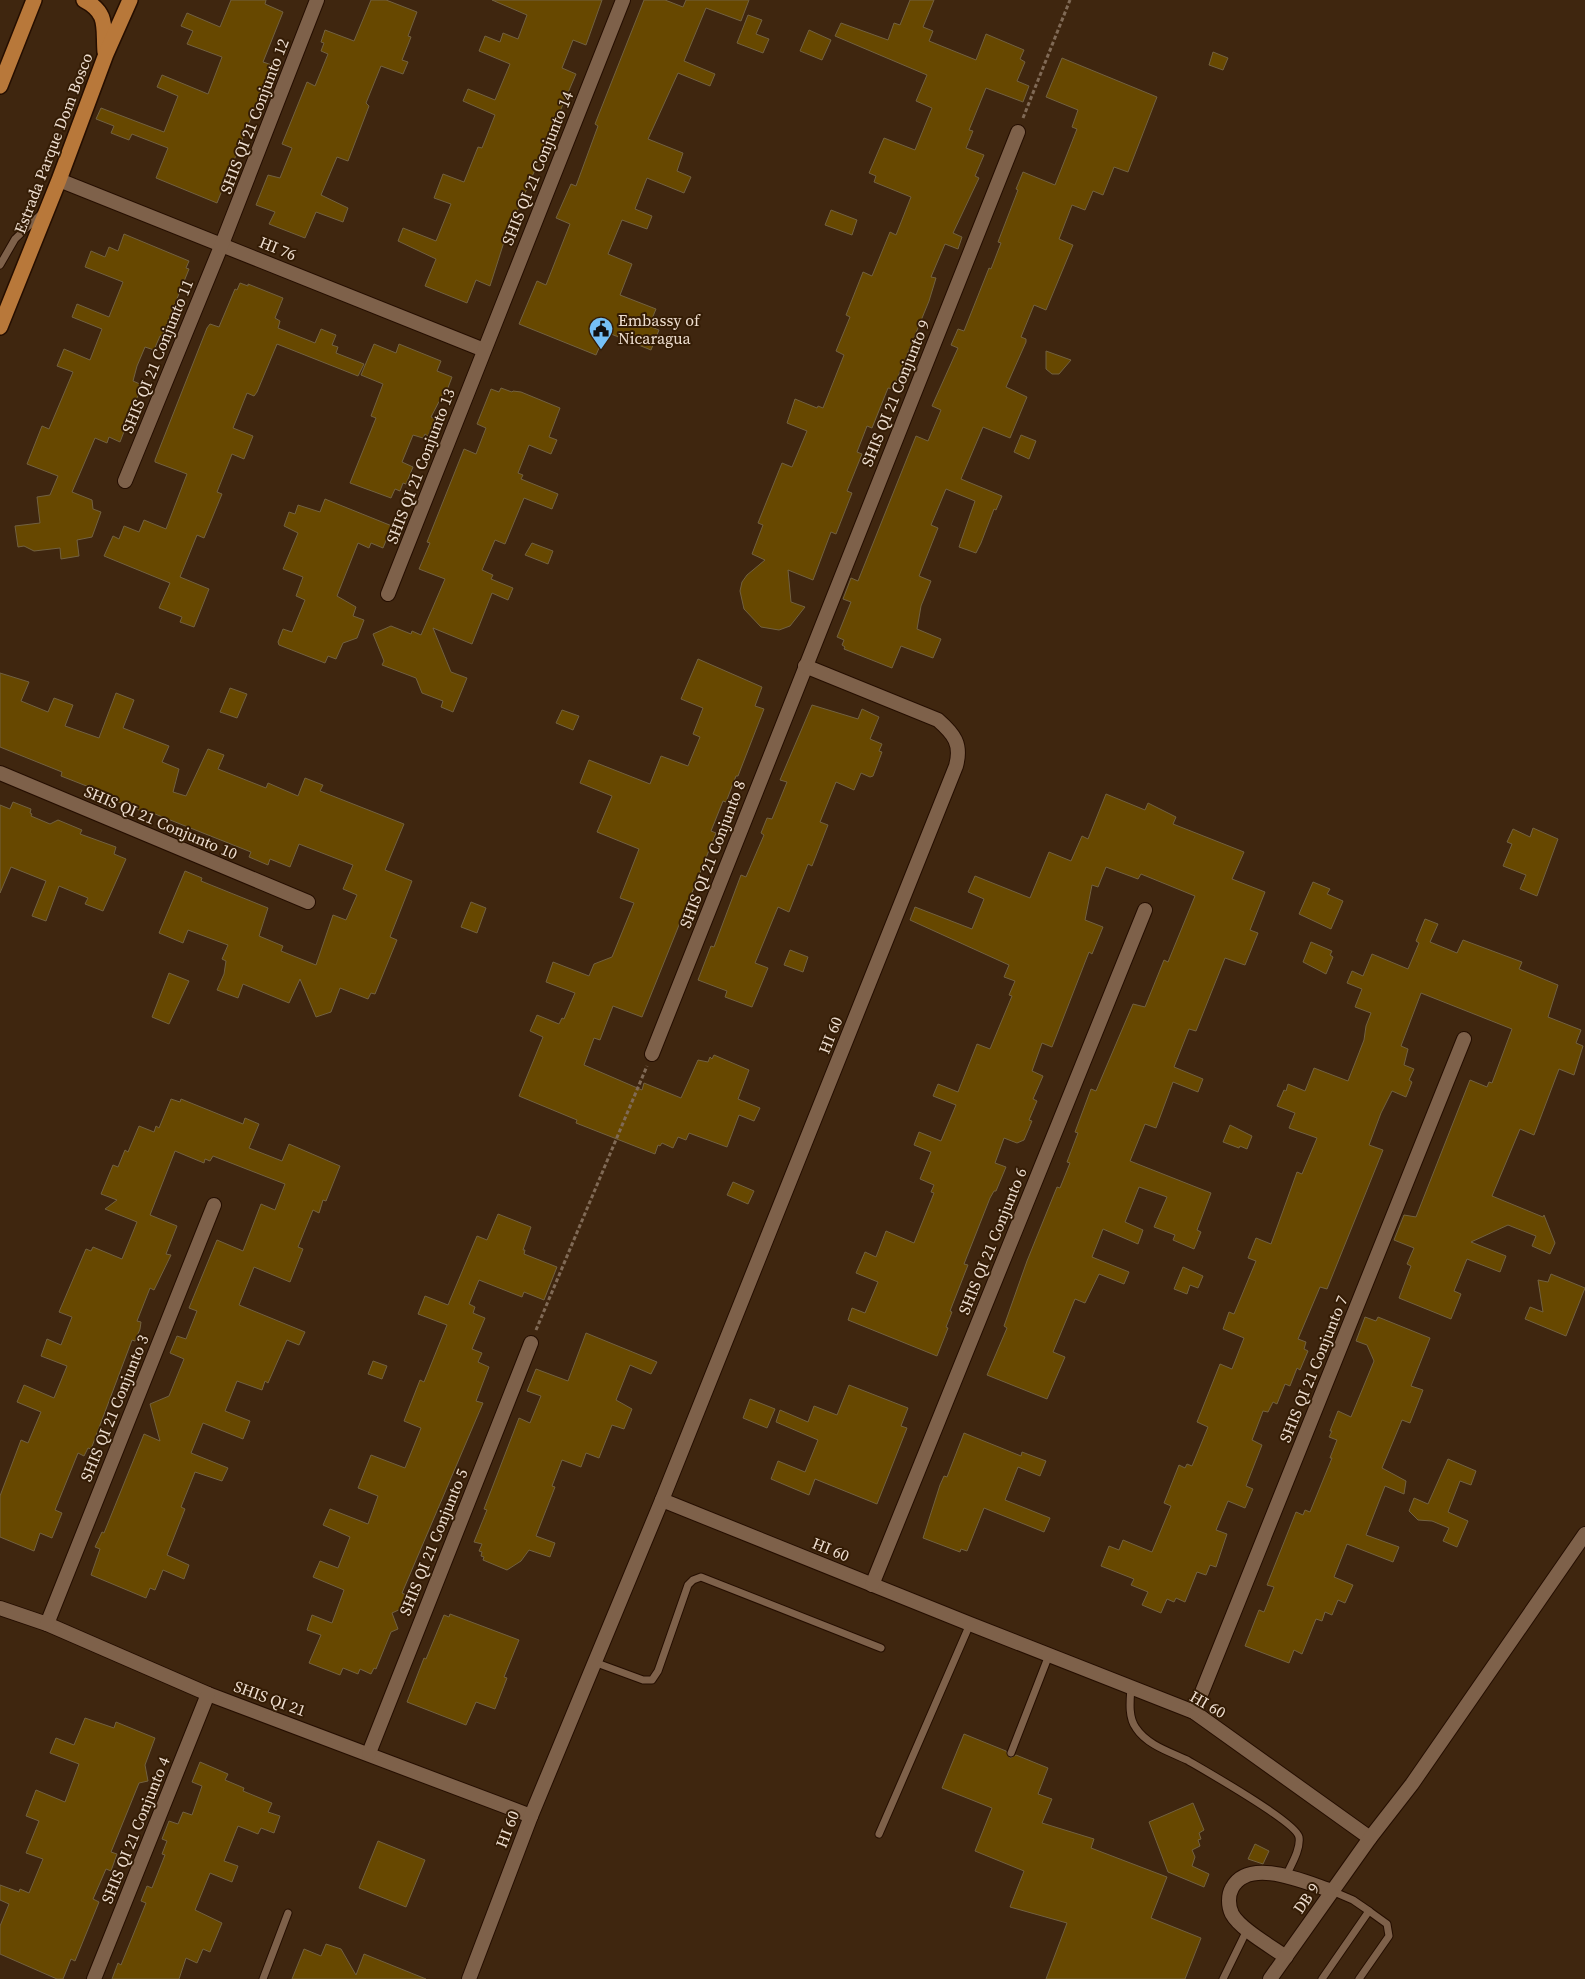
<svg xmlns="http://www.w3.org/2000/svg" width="1585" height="1979" viewBox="0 0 1585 1979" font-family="'Source Serif 4',serif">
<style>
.building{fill:#674800;stroke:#726141}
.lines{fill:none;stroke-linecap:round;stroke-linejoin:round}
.lane-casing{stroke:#250e00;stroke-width:9}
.street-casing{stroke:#250e00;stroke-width:16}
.primary-casing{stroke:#250e00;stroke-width:18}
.path{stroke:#806a56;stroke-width:3;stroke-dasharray:4 2.5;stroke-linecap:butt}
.lane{stroke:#7e614a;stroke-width:7}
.street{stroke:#7e614a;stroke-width:14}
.primary{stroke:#b8783a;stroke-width:15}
.labels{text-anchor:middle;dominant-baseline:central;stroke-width:4;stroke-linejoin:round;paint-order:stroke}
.street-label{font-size:16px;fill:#eeded0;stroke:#341c05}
.poi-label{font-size:16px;fill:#eeded0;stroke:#341c05;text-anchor:start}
</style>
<rect width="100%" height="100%" fill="#3f260f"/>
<g class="building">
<path d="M231 0H266L265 4 283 12 263 62 272 65 217 203 156 178 168 148 132 134 129 140 111 133 114 126 96 119 101 108 164 132 178 96 157 87 162 75 208 94 222 57 187 44 193 31 181 26 187 13 220 27Z"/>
<path d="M371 0H386L417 12 408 36 411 37 402 60 408 62 403 74 381 66 366 103 369 106 348 161 337 157 321 195 348 208 343 222 316 212 305 238 269 224 275 212 256 205 268 175 280 178 292 148 282 144 307 82 315 86 328 54 321 51 324 43 321 42 325 30 354 41Z"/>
<path d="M492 0H602L586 45 573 40 562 68 576 74 504 242 490 286 476 280 467 303 425 286 436 259 398 241 403 228 436 241 451 204 434 198 443 174 464 182 478 147 482 148 495 115 463 101 468 89 495 100 510 64 479 51 485 36 500 42 503 33 518 39 527 15Z"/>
<path d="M644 0H665L683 7 686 0H749L741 21 706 8 684 61 715 74 710 86 678 73 648 139 683 153 677 171 691 177 684 193 647 178 635 209 652 216 647 229 622 220 608 254 632 264 620 295 656 309 649 326 659 330 651 350 606 332 596 355 519 324 537 281 546 285 570 224 556 218 571 184 576 186 598 126 595 124Z"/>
<path d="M910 0H934L923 27 933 31 929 41 976 60 986 34 1024 50 1020 59 1025 62 1017 81 1029 86 1023 102 986 88 969 130 973 131 966 148 984 155 975 176 979 178 953 233 962 237 958 249 945 244 931 277 936 278 929 301 893 389 888 388 872 428 867 426 857 452 862 454 847 491 852 493 836 534 831 532 813 580 788 570 791 602 805 607 790 626 779 630 761 627 744 609 740 591 742 582 747 575 765 560 752 554 763 525 758 523 782 463 792 467 807 431 787 423 795 399 817 408 818 406 823 408 844 355 836 351 850 317 846 315 863 272 872 276 890 232 896 235 911 197 874 182 876 176 869 173 884 138 915 150 932 108 916 101 927 75 835 36 841 23 888 40 894 23 900 25Z"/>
<path d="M748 15 762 20 756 34 769 39 763 53 737 43Z"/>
<path d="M809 30 831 40 822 60 800 51Z"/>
<path d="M1213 52 1228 58 1223 70 1209 65Z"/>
<path d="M1062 58 1157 97 1128 172 1114 167 1103 195 1093 191 1085 210 1072 205 1059 239 1073 245 1046 310 1034 305 1021 337 1026 339V342L1006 387 1027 397 1010 438 983 427 961 479 1002 496 996 510 994 509 981 543 976 553 959 547 975 501 946 489 931 525 938 528 919 576 931 581 921 606 917 629 941 639 933 658 901 646 892 668 844 649 845 647 842 645 844 640 837 637 851 602 843 599 851 578 858 581 916 436 928 441 941 410 932 406 958 348 951 345 958 329 964 331 989 268 991 269 1001 243 998 242 1018 190 1016 189 1023 172 1055 185 1077 129 1072 127 1078 110 1046 97Z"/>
<path d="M831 210 857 220 852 235 825 225Z"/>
<path d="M124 234 189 261 186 268 189 269 162 336H160L154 350 145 347 137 366 133 381 142 385 120 442 109 437 107 443 95 438 72 492 92 500 93 509 101 512 92 537 77 540 79 556 61 559 60 548 34 551 24 546 18 547 15 526 40 523 37 497 50 495 58 476 27 464 42 426 49 429 73 372 57 366 64 349 90 360 102 329 72 317 77 304 109 317 123 282 85 267 91 251 105 257 109 247 118 251Z"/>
<path d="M240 283 248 286V284L283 298 275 318 280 321 278 328 315 343 321 329 336 335 332 345 338 347 336 353 364 364 358 376 277 344 257 392 254 396 247 393 233 428 253 436 244 459 232 454 217 492 222 494 204 538 197 535 180 577 209 589 194 627 180 622 182 617 159 608 170 583 104 556 113 536 119 539 124 526 139 532 144 520 166 529 187 474 155 462V460L207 328 210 324 219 327 235 289 237 290Z"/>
<path d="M374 344 396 353 399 344 441 361 437 371 452 377 446 393 444 392 431 417 435 419 428 436 425 434 423 438 413 435 402 462 413 467 406 484 403 483 400 491 395 489 391 498 350 483 376 418 371 416 383 384 361 375Z"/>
<path d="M1046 351 1071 360 1059 374H1052L1046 369Z"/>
<path d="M501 388 512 392 513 391 521 392 560 408 549 437 557 440 551 454 529 445 518 473 523 475 521 479 558 494 552 509 524 498 505 544 495 540 482 570 493 575 491 579 513 588 508 600 492 593 472 644 433 628 451 672 467 678 453 712 441 707 443 701 422 693 416 678 382 665 384 661 373 634 391 626 411 634 412 631 421 635 445 579 419 569 430 543 427 542 464 449 476 454 486 428 477 424 491 389 499 392Z"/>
<path d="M1021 435 1036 441 1029 459 1014 452Z"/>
<path d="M325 499 392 526 383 548 371 543 369 548 358 543 337 596 356 607 353 616 364 620 357 638 343 643 336 659 328 656 325 663 279 645 278 642 283 629 292 632 305 600 296 596 303 577 283 569 298 533 284 526 289 512 295 514 298 505 320 512Z"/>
<path d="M532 543 553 551 548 564 525 555Z"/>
<path d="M698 659 762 687 755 706 764 709 738 776H736L726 802 723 801 711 831 716 833 642 1017 613 1006 600 1040 594 1038 584 1065 642 1090 644 1083 681 1098 698 1060 708 1062 710 1057 712 1059 714 1055 749 1070 738 1099 760 1108 754 1121 739 1115 727 1147 689 1133 686 1140 678 1137 673 1148 662 1143 660 1146 658 1145 655 1154 576 1123 577 1120 519 1096 543 1037 530 1031 537 1015 559 1024 562 1018 564 1019 575 993 546 982 553 962 589 976 594 964 612 957 634 903 620 898 639 849 597 832 612 796 580 783 589 760 650 784 661 756 688 766 700 737 693 734 703 708 681 699Z"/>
<path d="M0 673 29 682 21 701 48 712 54 698 73 705 65 726 99 738 116 693 134 700 123 728 169 746 162 762 179 769 173 792 186 796 208 749 224 755 218 769 266 788 268 783 298 796 305 778 323 785 320 791 404 824 385 870 412 881 390 937 397 940 375 994 371 993 368 999 340 988 331 1012 316 1017 300 979 289 1003 243 984 238 998 217 990 224 974 226 961 222 959 228 945 188 930 183 943 159 933 185 871 202 878 201 881 268 908 259 936 283 946 281 951 316 965 333 915 346 920 357 895 343 889 353 865 299 844 290 867 270 859 268 865 249 857 251 852 145 810 144 812 105 797 107 794 61 776 62 772 0 747Z"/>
<path d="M230 688 247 694 237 718 220 712Z"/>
<path d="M812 705 858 719 862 709 879 717 870 739 882 744 879 751 882 752 873 776 870 777 861 773 854 790 836 782 820 822 828 825 812 866 808 864 789 912 778 907 755 963 768 968 752 1007 725 997 727 991 698 980 711 946 714 947 741 875 746 877 764 835 761 833 767 818 772 819 787 782 780 780Z"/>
<path d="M562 710 579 716 573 730 556 723Z"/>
<path d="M1106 794 1145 810 1148 803 1176 817 1173 824 1244 852 1232 879 1265 892 1250 930 1258 933 1245 965 1225 958 1196 1031 1189 1029 1174 1067 1203 1079 1198 1092 1173 1082 1156 1128 1145 1124 1130 1161 1211 1193 1197 1230 1201 1232 1194 1249 1173 1240 1175 1235 1154 1227 1167 1197 1139 1187 1125 1222 1143 1230 1138 1244 1103 1229 1092 1257 1129 1272 1124 1284 1099 1274 1085 1303 1075 1299 1053 1352 1065 1357 1047 1399 987 1375 1007 1328 1004 1326 1027 1261 1057 1187 1060 1188 1070 1163 1067 1162 1078 1133 1075 1132 1091 1089 1096 1091 1133 1004 1145 1007 1164 960 1168 962 1195 896 1141 874 1138 879 1106 867 1098 887 1092 885 1085 920 1103 927 1092 954 1089 952 1052 1047 1042 1043 1032 1071 1043 1076 1033 1099 1037 1101 1029 1120 1032 1121 1024 1140 1017 1143 1004 1138 995 1163 1006 1167 996 1191H994L990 1198 964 1264 968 1265 950 1311 952 1312 946 1327 948 1328 937 1356 848 1320 852 1308 865 1313 878 1282 856 1273 865 1252 876 1257 886 1231 914 1243 934 1193 931 1192 934 1185 920 1179 931 1152 914 1145 919 1132 941 1141 956 1105 933 1096 938 1084 958 1092 977 1044 990 1049 1012 996 1009 995 1015 981 1004 977 1009 965 910 920 915 907 972 929 984 899 968 892 975 876 1030 898 1049 852 1071 861 1082 836 1088 839Z"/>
<path d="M13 802 31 809 30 813 32 814 31 816 50 824 58 820 82 830 80 834 116 847 114 854 126 859 103 911 85 904 88 898 59 886 46 921 32 916 46 881 11 867 0 893V805L10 809Z"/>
<path d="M1533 828 1558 839 1537 896 1520 889 1526 875 1503 866 1512 844 1507 842 1513 829 1530 837Z"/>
<path d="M1313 882 1330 889 1327 894 1343 901 1331 929 1299 914Z"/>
<path d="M471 902 486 908 477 933 461 927Z"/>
<path d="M1425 919 1438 924 1430 942 1457 953 1463 940 1522 962 1519 969 1558 985 1548 1017 1581 1030 1576 1043 1583 1046 1574 1075 1559 1069 1534 1135 1520 1129 1492 1196 1543 1217 1544 1215 1555 1243 1550 1254 1532 1246 1536 1236 1508 1225 1471 1242 1506 1256 1500 1272 1467 1259 1454 1291 1461 1294 1451 1319 1399 1298 1411 1266 1407 1264 1414 1248 1394 1240 1404 1215 1416 1217 1470 1080 1487 1087 1489 1082 1492 1083 1512 1029 1421 993 1401 1046 1408 1049 1404 1065 1414 1069 1409 1080 1412 1082 1406 1097 1392 1091 1381 1113 1369 1145 1383 1150 1327 1289 1320 1287 1298 1339 1306 1342 1304 1349 1308 1351 1300 1370 1297 1368 1290 1386 1285 1384 1277 1404 1273 1402 1268 1412 1263 1411 1252 1440 1262 1445 1246 1486 1253 1489 1245 1508 1228 1501 1216 1530 1227 1534 1216 1567 1210 1565 1206 1575 1197 1572 1185 1602 1176 1598 1174 1602 1167 1599 1161 1613 1142 1605 1148 1592 1131 1585 1134 1579 1101 1566 1109 1546 1119 1550 1123 1540 1152 1552 1171 1506 1164 1503 1179 1465 1185 1468 1187 1464 1192 1466 1208 1427 1197 1422 1220 1364 1232 1369 1244 1338 1223 1329 1229 1312 1234 1314 1256 1261 1248 1258 1256 1238 1271 1244 1297 1172 1302 1174 1317 1138 1289 1128 1295 1113 1277 1106 1284 1090 1286 1091 1288 1084 1305 1091 1314 1068 1348 1081 1364 1040 1366 1026 1371 1013 1355 1007 1362 989 1347 983 1352 971 1363 976 1372 954 1408 969 1419 943 1416 941Z"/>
<path d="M1311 942 1332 951 1330 955 1333 957 1326 974 1303 962Z"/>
<path d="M790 950 808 957 803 972 784 965Z"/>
<path d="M169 973 189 981 169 1024 152 1017Z"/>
<path d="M171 1099 180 1102 181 1099 243 1124 245 1118 259 1124 249 1148 282 1161 289 1144 340 1166 326 1201 323 1200 319 1213 313 1210 298 1247 303 1249 290 1282 254 1267 239 1305 305 1332 299 1345 287 1340 268 1383 265 1381 262 1390 237 1381 225 1411 250 1421 243 1439 203 1423 191 1453 228 1468 222 1481 195 1472 181 1507 185 1509 167 1555 189 1565 184 1579 163 1570 155 1590 150 1588 146 1598 91 1575 100 1549 95 1547 102 1532 104 1533 144 1434 160 1441 150 1404 169 1396 184 1359 170 1353 177 1336 186 1339 197 1311 189 1308 217 1240 243 1251 261 1204 275 1210 285 1184 213 1156 210 1161 205 1159 204 1163 175 1151 150 1215 177 1226 166 1254 171 1255 154 1290 150 1288 137 1321 141 1322 140 1329 135 1341 132 1340 91 1449 88 1448 84 1456 78 1453 55 1510 62 1513 52 1538 40 1533 34 1551 0 1537V1496L21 1440 28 1443 41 1412 17 1402 24 1385 54 1398 67 1366 41 1356 47 1339 61 1345 72 1317 59 1312 86 1249 91 1251 93 1247 122 1259 137 1222 105 1209 117 1200 101 1194 113 1165 118 1167 125 1150 128 1152 139 1126 154 1132 156 1126 159 1128Z"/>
<path d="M1230 1125 1252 1136 1247 1149 1240 1146 1239 1148 1223 1142Z"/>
<path d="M733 1182 754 1191 748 1204 727 1195Z"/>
<path d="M498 1214 531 1227 523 1250H525L524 1254 557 1267 544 1300 524 1292 522 1297 479 1280 469 1304 475 1307 473 1313 485 1318 472 1349 482 1353 478 1362 489 1367 476 1401 483 1403 402 1593 410 1597 405 1607 392 1613 398 1629 391 1632 376 1669 374 1668 371 1674 360 1669 358 1674 343 1668 340 1675 309 1663 321 1635 307 1630 312 1615 332 1623 344 1590 313 1577 320 1561 338 1568 350 1537 323 1525 330 1509 368 1524 378 1496 358 1488 371 1455 405 1468 421 1428 404 1421 420 1380 424 1382 447 1325 418 1314 425 1296 448 1305 477 1236 487 1240Z"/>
<path d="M1183 1267 1203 1276 1198 1288 1190 1285 1187 1294 1174 1289Z"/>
<path d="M1551 1274 1585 1288 1566 1336 1525 1319 1530 1307 1543 1312 1538 1280 1548 1282Z"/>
<path d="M1365 1317 1376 1321 1378 1317 1430 1338 1411 1386 1423 1390 1410 1423 1402 1420 1382 1468 1406 1481 1404 1494 1385 1486 1366 1535 1399 1547 1393 1562 1347 1544 1334 1577 1353 1585 1345 1603 1338 1600 1332 1615 1325 1612 1322 1621 1316 1619 1302 1654 1294 1650 1289 1663 1245 1646 1259 1610 1264 1612 1274 1587 1267 1585 1296 1512 1303 1515 1305 1510 1310 1512 1332 1458H1330L1337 1440 1329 1437 1332 1431H1330L1338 1411 1351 1417 1374 1361 1367 1345 1356 1341Z"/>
<path d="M586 1333 657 1362 651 1374 630 1365 616 1400 632 1409 624 1429 612 1425 599 1458 586 1453 581 1467 562 1460 552 1486 555 1487 536 1536 555 1543 550 1557 529 1550 521 1561 507 1570 483 1560 484 1557 481 1556 482 1552 479 1551 482 1544 474 1542 487 1510 484 1509 519 1418 530 1423 541 1396 527 1391 536 1369 568 1381Z"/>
<path d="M373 1361 387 1366 382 1379 368 1374Z"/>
<path d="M849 1385 908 1408 901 1426 907 1428 877 1504 815 1479 809 1495 771 1479 778 1461 805 1472 818 1440 776 1422 780 1410 808 1422 814 1406 837 1415Z"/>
<path d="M750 1399 775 1409 767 1428 743 1418Z"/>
<path d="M964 1433 1021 1456 1022 1452 1046 1461 1040 1476 1018 1467 1005 1500 1050 1518 1044 1532 984 1508 967 1551 961 1549 960 1552 923 1538 940 1485 944 1476 947 1477Z"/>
<path d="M1448 1459 1476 1471 1471 1485 1460 1481 1448 1512 1468 1521 1457 1547 1443 1541 1449 1528 1432 1521 1418 1520 1409 1511 1414 1498 1428 1504Z"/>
<path d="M450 1614 519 1640 504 1677 507 1678 495 1709 476 1702 466 1725 407 1702 424 1658 426 1659 444 1615 449 1617Z"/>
<path d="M85 1718 114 1728 116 1722 155 1738 145 1765 148 1781 139 1783 111 1852 117 1854 111 1871 106 1869 93 1899 99 1902 75 1961 71 1959 63 1979H57L0 1954V1926L9 1904 0 1900V1885L19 1892 20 1889 29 1893 43 1859 26 1853 39 1821 26 1816 36 1790 65 1802 79 1764 50 1753 56 1738 74 1745Z"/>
<path d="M964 1734 1006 1751 1010 1758 1016 1755 1048 1768 1038 1794 1052 1799 1042 1823 1094 1839 1091 1848 1167 1877 1151 1918 1201 1938 1185 1979H1046L1067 1923 1010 1907 1024 1871 975 1851 992 1808 942 1788Z"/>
<path d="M200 1762 228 1774 225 1780 244 1788 243 1791 272 1803 268 1812 280 1816 274 1833 261 1828 258 1834 238 1826 224 1861 238 1866 232 1882 210 1873 195 1910 222 1923 210 1952 203 1949 197 1963 186 1958 179 1979H112L118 1963 121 1965 146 1903 141 1901 147 1886 152 1888 165 1855 162 1854 167 1841 162 1839 169 1821 178 1824 183 1812 192 1815 202 1786 192 1782Z"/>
<path d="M1193 1803 1204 1830 1199 1833 1201 1839 1198 1840 1200 1846 1192 1850 1195 1857 1192 1866 1209 1874 1204 1887 1168 1872 1149 1822Z"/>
<path d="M378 1841 425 1860 406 1907 359 1888Z"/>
<path d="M1255 1844 1269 1851 1263 1864 1248 1859Z"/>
<path d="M326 1944 341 1949 356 1975 364 1954 426 1979H292L304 1949 321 1956Z"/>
</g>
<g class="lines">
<defs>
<g id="lane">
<path d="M0 265 15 239 40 215"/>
<path d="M594 1662 643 1680H652L658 1671 688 1585 693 1580 701 1577 881 1648"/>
<path d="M1131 1687C1130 1701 1128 1717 1136 1728 1147 1745 1170 1752 1187 1760 1204 1770 1296 1822 1299 1837 1301 1849 1291 1865 1286 1876"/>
<path d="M1011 1753 1049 1655"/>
<path d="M879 1834 970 1624"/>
<path d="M263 1979 288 1913"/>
<path d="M1223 1979 1247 1930"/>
<path d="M1322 1979 1369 1911 1353 1900 1332 1891"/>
<path d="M1359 1979 1389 1936 1387 1924 1369 1911"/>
</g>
<g id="street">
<path d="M59 180 484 350"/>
<path d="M125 481 222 244 317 0"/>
<path d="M388 594 623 0"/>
<path d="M0 773 308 902"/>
<path d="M652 1054 1018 132"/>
<path d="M662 1500 970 1624 1194 1712 1370 1838"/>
<path d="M872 1585 1145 910"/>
<path d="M0 1608 47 1624 208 1694 531 1816"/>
<path d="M47 1624 214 1205"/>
<path d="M1194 1712 1464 1039"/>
<path d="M369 1753 531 1343"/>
<path d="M1286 1957C1272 1947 1240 1929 1232 1914 1228 1906 1228 1895 1232 1888 1249 1856 1307 1883 1332 1891"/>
<path d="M94 1979 208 1694"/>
<path d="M469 1979 531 1816 662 1500 956 766C962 744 954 734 938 720L805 666"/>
<path d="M1270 1979 1370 1838 1412 1784 1585 1534"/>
</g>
<g id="primary">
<path d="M84 0C109 13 103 28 105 52"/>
<path d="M0 86 34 0"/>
<path d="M0 327 59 180 106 54 130 0"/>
</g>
</defs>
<use href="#lane" class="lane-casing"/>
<use href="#street" class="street-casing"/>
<use href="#primary" class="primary-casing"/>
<g class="path">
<path d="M1023 118 1070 0"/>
<path d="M536 1330 647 1066"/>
</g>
<use href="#lane" class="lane"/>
<use href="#street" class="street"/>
<use href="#primary" class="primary"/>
</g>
<defs>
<symbol id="civic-pin" viewBox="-11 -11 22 30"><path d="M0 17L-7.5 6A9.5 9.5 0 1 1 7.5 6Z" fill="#75c0f6" stroke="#341c05"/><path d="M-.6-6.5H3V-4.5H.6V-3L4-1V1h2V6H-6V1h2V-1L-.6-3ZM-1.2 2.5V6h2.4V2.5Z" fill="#111"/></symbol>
</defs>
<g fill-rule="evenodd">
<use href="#civic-pin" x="587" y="315" width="28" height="38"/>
</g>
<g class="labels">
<g class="street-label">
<text transform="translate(254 116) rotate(-69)">SHIS QI 21 Conjunto 12</text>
<text transform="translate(53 143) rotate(-69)">Estrada Parque Dom Bosco</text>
<text transform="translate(537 168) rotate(-68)">SHIS QI 21 Conjunto 14</text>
<text transform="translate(278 248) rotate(22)">HI 76</text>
<text transform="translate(157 356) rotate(-68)">SHIS QI 21 Conjunto 11</text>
<text transform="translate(895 393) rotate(-68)">SHIS QI 21 Conjunto 9</text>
<text transform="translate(420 466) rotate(-69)">SHIS QI 21 Conjunto 13</text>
<text transform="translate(161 822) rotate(23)">SHIS QI 21 Conjunto 10</text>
<text transform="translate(712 854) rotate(-69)">SHIS QI 21 Conjunto 8</text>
<text transform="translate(830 1035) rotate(-68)">HI 60</text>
<text transform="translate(992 1241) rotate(-68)">SHIS QI 21 Conjunto 6</text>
<text transform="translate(1313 1369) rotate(-68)">SHIS QI 21 Conjunto 7</text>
<text transform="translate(114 1408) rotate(-68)">SHIS QI 21 Conjunto 3</text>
<text transform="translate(433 1542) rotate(-68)">SHIS QI 21 Conjunto 5</text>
<text transform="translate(831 1549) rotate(22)">HI 60</text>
<text transform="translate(270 1698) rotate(20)">SHIS QI 21</text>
<text transform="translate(1208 1704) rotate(30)">HI 60</text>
<text transform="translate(507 1829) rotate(-69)">HI 60</text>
<text transform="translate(135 1830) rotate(-68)">SHIS QI 21 Conjunto 4</text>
<text transform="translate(1306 1898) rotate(-55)">DB 9</text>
</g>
<g class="poi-label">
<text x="618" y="320">Embassy of<tspan x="618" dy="18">Nicaragua</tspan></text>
</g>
</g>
</svg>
